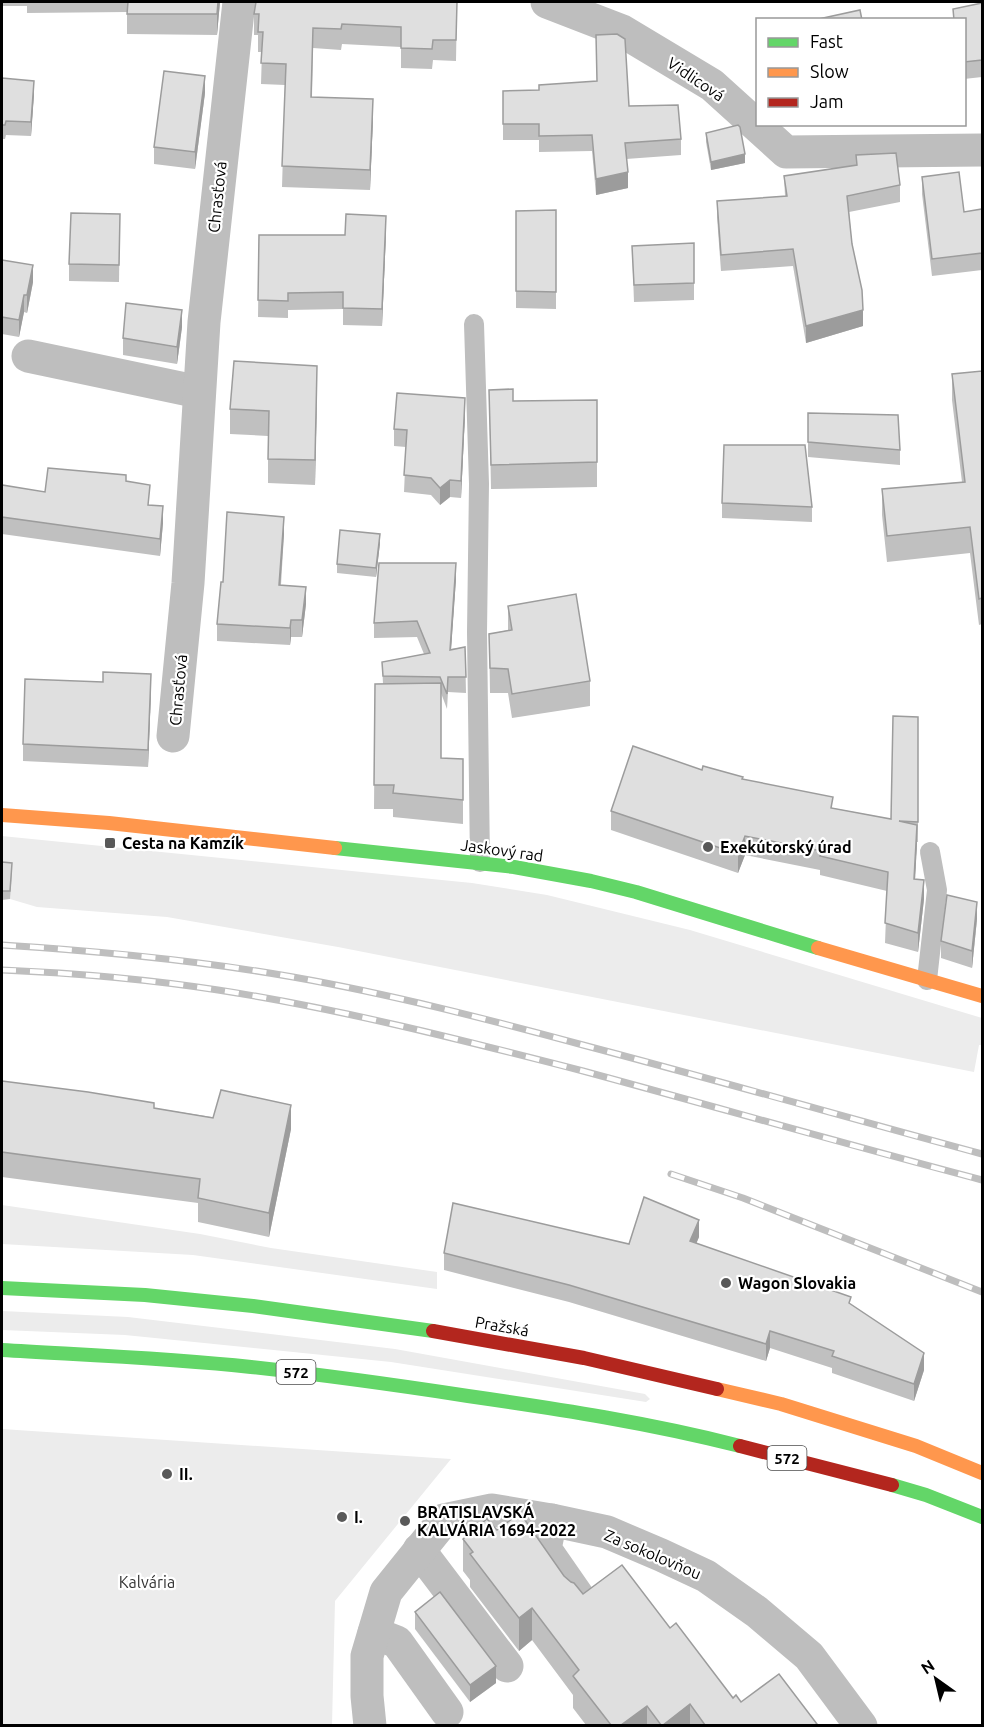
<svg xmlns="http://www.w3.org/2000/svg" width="984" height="1727" viewBox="0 0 984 1727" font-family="Ubuntu,sans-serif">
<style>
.green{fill:#ececec}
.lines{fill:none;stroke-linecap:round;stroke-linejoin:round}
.lane{stroke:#bebebe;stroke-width:20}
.street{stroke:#bebebe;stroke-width:33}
.fast{stroke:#63d668;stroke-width:14}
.slow{stroke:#ff974d;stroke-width:14}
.jam{stroke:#b3261e;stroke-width:14}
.rail-casing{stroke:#bebebe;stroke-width:7}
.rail{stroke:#fff;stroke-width:4.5;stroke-dasharray:14;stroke-linecap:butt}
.wall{fill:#c0c0c0}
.shaded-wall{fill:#9c9c9c}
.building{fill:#dfdfdf;stroke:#9c9c9c;stroke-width:1.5}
.poi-dot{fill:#595959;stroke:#fff;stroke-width:2}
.labels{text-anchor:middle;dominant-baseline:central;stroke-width:4.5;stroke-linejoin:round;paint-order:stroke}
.shield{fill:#fff;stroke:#4c4c4c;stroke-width:1.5}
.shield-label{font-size:15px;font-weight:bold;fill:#000}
.street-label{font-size:16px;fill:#000;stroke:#fff}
.poi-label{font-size:16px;font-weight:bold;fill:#000;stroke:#fff;text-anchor:start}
.park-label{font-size:16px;fill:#333;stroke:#fff}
</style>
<rect width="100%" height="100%" fill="#fff"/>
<g class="green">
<path d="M2 836 472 883 547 895 690 930 982 1018V1045H979L974 1072 338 947 167 917 37 907 10 899H2Z"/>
<path d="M2 1205 200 1234 271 1248 437 1272V1289L193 1255 2 1244Z"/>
<path d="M2 1311 128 1317 395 1349 645 1394 650 1399 646 1402 391 1362 125 1335 2 1330Z"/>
<path d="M2 1429 451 1459 335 1601 332 1725H2Z"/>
</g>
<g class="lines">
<g class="lane">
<path d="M474 324 479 484 477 632 480 862"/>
<path d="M927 980 937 890 930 852"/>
</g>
<g class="street">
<path d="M547 2 622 31 712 85 786 152 982 150"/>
<path d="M28 356 199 392"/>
<path d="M173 736 188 583 204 322 239 2"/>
<path d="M551 1520 545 1549 579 1598"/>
<path d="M419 1550 507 1666"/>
<path d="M374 1633 397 1642 447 1712"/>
<path d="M370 1726 367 1696V1656L386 1592 444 1520 492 1510 551 1520 607 1532 661 1555 706 1576 757 1612 809 1656 861 1726"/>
</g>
<g class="fast">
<path d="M335 848 514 867 591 881 636 892 818 948"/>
<path d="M2 1288 145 1295 253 1306 433 1331"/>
<path d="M2 1350C85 1355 169 1358 251 1367 324 1375 396 1385 468 1396 559 1409 650 1423 740 1446"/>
<path d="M892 1485 926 1495 982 1517"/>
</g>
<g class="slow">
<path d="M2 815 109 823 335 848"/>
<path d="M818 948 982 996"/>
<path d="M717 1389 781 1404 916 1446 982 1473"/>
</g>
<g class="jam">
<path d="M433 1331 584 1358 717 1389"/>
<path d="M740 1446 892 1485"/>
</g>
<defs>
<g id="rail">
<path d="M2 945C99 951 196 960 293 977 390 994 487 1019 583 1045 716 1080 849 1118 982 1154"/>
<path d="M2 970C74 973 146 979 218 990 341 1009 462 1040 583 1071 716 1107 849 1145 982 1180"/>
<path d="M671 1174 743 1198 982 1292"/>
</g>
</defs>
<use href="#rail" class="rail-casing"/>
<use href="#rail" class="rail"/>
</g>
<g class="wall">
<path d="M2 2H220L217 35 127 34V12L27 13V6H2Z"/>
<path d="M457 2 456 61 433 60 432 69 401 68V47L342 44 341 50 313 48 312 97 373 119 370 190 282 187 285 85 261 84 262 52H258V35H254V14Z"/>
<path d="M982 3V77L964 79V20H953V9Z"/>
<path d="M596 35 629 106 681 139V155L626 159 628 188 596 195 592 151 539 152V140H503V91L539 90 597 81Z"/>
<path d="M2 78 34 94 31 136 6 135 5 139H2Z"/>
<path d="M205 93 195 169 154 164V147Z"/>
<path d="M706 133 745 163 711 170 706 142Z"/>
<path d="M856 155 900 185V202L849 212 852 244 863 326 806 343 793 266 721 271 717 217V201L785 196 784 176 856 166Z"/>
<path d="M922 177 964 212 982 209V270L932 276 922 194Z"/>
<path d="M556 210V309L516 308V211Z"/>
<path d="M120 214 119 282 69 281V264Z"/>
<path d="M386 233 382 326 343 325V309L288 310V318L258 317 259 235H345Z"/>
<path d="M694 243V300L634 302 632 246Z"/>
<path d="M2 260 33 282 27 313 24 312 19 337 2 334Z"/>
<path d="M182 327 177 364 123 355V338Z"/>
<path d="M982 371V624L979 625 970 553 887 562 882 515V489L962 482 952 400V374Z"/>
<path d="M317 390 315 485 268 483V436L230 434V409Z"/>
<path d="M489 390 513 401 597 400V487L491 489Z"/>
<path d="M808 413 900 450V465L808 457Z"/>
<path d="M465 415 461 498 450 497 440 505 431 495 404 492 406 447 394 446V429Z"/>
<path d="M126 481 149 505 163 523 160 556 2 534V485L45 492Z"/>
<path d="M722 503 812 507V522L722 518Z"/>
<path d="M284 534 281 585 306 604 302 637H291L290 645 217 641V624L223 582Z"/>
<path d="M380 543 376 577 337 573V564Z"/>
<path d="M456 579 451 649 465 647 466 693 448 692 447 709 441 693V758L463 759V824L393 817V809H374L375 684H383L382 662 424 654 417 637 374 638V623Z"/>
<path d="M508 606 590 681V706L512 718 508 693H490L489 634 508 630Z"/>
<path d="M103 682 151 691 148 767 23 761V744Z"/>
<path d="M918 717V842H917L915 879 924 899 918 952 885 943 887 891 820 875V870L745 855 738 873 611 830V811L702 770 743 780 833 808 891 819Z"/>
<path d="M2 862 12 871 10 899 2 900Z"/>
<path d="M977 919 972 968 941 958V941Z"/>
<path d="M2 1081 154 1108 291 1129 269 1237 198 1222V1203L2 1177Z"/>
<path d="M699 1237 696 1244 851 1305 924 1370 914 1401 832 1373V1368L770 1348 766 1361 569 1302 444 1270V1253L629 1244Z"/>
<path d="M497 1530 564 1576 583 1594 670 1628 733 1698 741 1702 817 1725H586L573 1708V1695L532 1640 519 1651 470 1587V1580L463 1571V1539Z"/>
<path d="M415 1612 496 1683 470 1702 415 1629Z"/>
</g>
<g class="shaded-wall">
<path d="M218 2H220L217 35V14Z"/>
<path d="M205 76V93L195 169V152Z"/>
<path d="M34 81V94L31 136V122Z"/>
<path d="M373 99V119L370 190V170Z"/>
<path d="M745 154V163L711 170V162Z"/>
<path d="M628 172V188L596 195V179Z"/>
<path d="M386 216V233L382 326V309Z"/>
<path d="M33 265V282L27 313V295Z"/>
<path d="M24 295V312L19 337V320Z"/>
<path d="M182 310V327L177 364V347Z"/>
<path d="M863 310V326L806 343V326Z"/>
<path d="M317 366V390L315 485V460Z"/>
<path d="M465 398V415L461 498V481Z"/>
<path d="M450 480V497L440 505V488Z"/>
<path d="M163 506V523L160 556V539Z"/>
<path d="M284 517V534L279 602V585Z"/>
<path d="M380 534V543L376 577V568Z"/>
<path d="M456 563V579L450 665V650Z"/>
<path d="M306 587V604L302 637V620Z"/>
<path d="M291 620V637L290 645V628Z"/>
<path d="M151 674V691L148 767V750Z"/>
<path d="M917 825V844L914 898V879Z"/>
<path d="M745 836V855L738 873V854Z"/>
<path d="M924 880V899L918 952V933Z"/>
<path d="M977 902V919L972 968V951Z"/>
<path d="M291 1105V1129L269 1237V1213Z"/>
<path d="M699 1220V1237L690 1258V1241Z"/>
<path d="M770 1331V1348L766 1361V1344Z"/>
<path d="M924 1353V1370L914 1401V1384Z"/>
<path d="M532 1608V1640L519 1651V1618Z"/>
<path d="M496 1666V1683L470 1702V1685Z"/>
<path d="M690 1704V1725H663Z"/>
<path d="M647 1706V1725H621Z"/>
</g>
<g class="building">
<path d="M128 2H218L217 14H127Z"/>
<path d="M256 2H457L456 40H433L432 49 401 48V27L342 24 341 29 313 28 311 97 373 99 370 170 282 166 286 64 261 63 263 32H258L259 14H254Z"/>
<path d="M982 3V60L964 62V20H954L953 9Z"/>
<path d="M860 10 862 20H814Z"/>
<path d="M617 34 625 39 629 106 678 105 681 139 625 143 628 172 596 179 592 135 539 136V124H503V91L539 90V85L597 81 596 35Z"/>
<path d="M164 71 205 76 195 152 154 147Z"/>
<path d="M2 78 34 81 31 122 6 121 5 125H2Z"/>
<path d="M738 125 740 127 745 154 711 162 706 133Z"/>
<path d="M896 153 900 185 847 196 852 244 862 290 863 310 806 326 793 249 721 255 717 201 787 196 784 176 857 165 856 155Z"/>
<path d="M959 172 964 212 982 209V253L932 259 922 177Z"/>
<path d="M556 210V292L516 291V211Z"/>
<path d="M71 213 120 214 119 265 69 264Z"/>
<path d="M346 214 386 216 382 309 343 308V292L288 293V301L258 300 259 235H345Z"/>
<path d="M694 243V283L634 285 632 246Z"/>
<path d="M2 260 33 265 27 295H24L19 320 2 317Z"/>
<path d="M126 303 182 310 177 347 123 338Z"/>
<path d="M234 361 317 366 315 460 268 459 269 411 230 409Z"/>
<path d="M982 371V598L979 599 970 527 887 536 882 489 965 482 952 374Z"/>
<path d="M513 389V401L597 400V462L491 465 489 390Z"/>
<path d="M397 393 465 398 461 481 450 480 440 488 431 478 404 475 407 430 394 429Z"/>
<path d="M808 413 898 415 900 450 808 442Z"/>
<path d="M724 445H805L812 507 722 503Z"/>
<path d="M48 468 126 475V481L150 485 148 505 163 506 160 539 2 517V485L45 492Z"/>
<path d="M227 512 284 517 279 585 306 587 302 620H291L290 628 217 624 221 582H223Z"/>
<path d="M340 530 380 534 376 568 337 564Z"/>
<path d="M379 563H456L450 650 465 647 466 677H448L447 694 440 677 383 676 382 662 430 653 417 621 374 623Z"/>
<path d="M576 594 590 681 512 694 508 669 490 668 489 634 512 630 508 606Z"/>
<path d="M103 672 151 674 148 750 23 744 25 679 103 682Z"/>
<path d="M441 683V758L463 759V800L393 793 394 785H374L375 684Z"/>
<path d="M893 716 918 717V822L899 821 917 825 914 879 924 880 918 933 885 923 888 872 820 856 822 851 745 836 738 854 611 811 633 746 702 770 703 766 743 777 742 779 833 797 831 808 891 819Z"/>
<path d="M2 862 12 863 10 891H2Z"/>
<path d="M947 895 977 902 972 951 941 941Z"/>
<path d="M2 1081 88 1092 154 1103V1108L213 1118 221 1090 291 1105 269 1213 198 1198 200 1179 2 1152Z"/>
<path d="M644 1197 699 1220 690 1241 851 1297 849 1303 924 1353 914 1384 832 1356 834 1351 770 1331 766 1344 569 1285 444 1253 453 1203 629 1244Z"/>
<path d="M520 1513 564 1576 571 1582 574 1583 583 1594 622 1565 670 1628 676 1623 733 1698 736 1695 741 1702 779 1674 817 1724 815 1725H705L690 1704 663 1725H661L647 1706 621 1725H611L573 1676 579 1670 532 1608 519 1618 470 1554 473 1552 463 1539 487 1519 497 1530Z"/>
<path d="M440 1592 496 1666 470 1685 415 1612Z"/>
</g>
<g class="poi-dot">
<rect x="104" y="837" width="12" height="12" rx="3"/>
<circle cx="708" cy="847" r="6"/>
<circle cx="726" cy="1283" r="6"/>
<circle cx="167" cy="1474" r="6"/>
<circle cx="342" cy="1517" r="6"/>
<circle cx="405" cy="1521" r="6"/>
</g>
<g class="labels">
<g class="shield">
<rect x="276.5" y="1360" width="39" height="24" rx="4.5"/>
<rect x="767.5" y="1446" width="39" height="24" rx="4.5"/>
</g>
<g class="shield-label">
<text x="296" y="1372">572</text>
<text x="787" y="1458">572</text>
</g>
<g class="street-label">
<text transform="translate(696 79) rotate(34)">Vidlicová</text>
<text transform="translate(217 197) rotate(-84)">Chrasťová</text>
<text transform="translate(178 690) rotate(-85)">Chrasťová</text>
<text transform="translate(502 850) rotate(8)">Jaskový rad</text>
<text transform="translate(502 1326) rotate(10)">Pražská</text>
<text transform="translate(653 1554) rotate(23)">Za sokolovňou</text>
</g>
<g class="poi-label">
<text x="122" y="843">Cesta na Kamzík</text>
<text x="720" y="847">Exekútorský úrad</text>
<text x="738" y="1283">Wagon Slovakia</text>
<text x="179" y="1474">II.</text>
<text x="417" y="1512">BRATISLAVSKÁ<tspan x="417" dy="18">KALVÁRIA 1694-2022</tspan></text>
<text x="354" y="1517">I.</text>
</g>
<g class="park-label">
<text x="147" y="1582">Kalvária</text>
</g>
</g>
<rect width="984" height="1727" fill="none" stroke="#000000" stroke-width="6"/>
<rect x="756" y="18" width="210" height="108" fill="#ffffff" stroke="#999999" stroke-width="1.5"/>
<rect x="768" y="38" width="30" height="9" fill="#63d668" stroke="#999999" stroke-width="1.5"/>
<text x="810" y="48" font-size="18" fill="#000000">Fast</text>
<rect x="768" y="68" width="30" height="9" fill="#ff974d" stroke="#999999" stroke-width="1.5"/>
<text x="810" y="78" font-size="18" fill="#000000">Slow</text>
<rect x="768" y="98" width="30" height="9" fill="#b3261e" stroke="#999999" stroke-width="1.5"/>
<text x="810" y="108" font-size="18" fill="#000000">Jam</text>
<g transform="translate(936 1679) rotate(326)" stroke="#ffffff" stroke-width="4.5" paint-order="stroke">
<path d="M0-4.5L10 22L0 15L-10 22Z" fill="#000000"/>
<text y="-9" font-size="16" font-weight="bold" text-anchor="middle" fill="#000000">N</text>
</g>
</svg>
